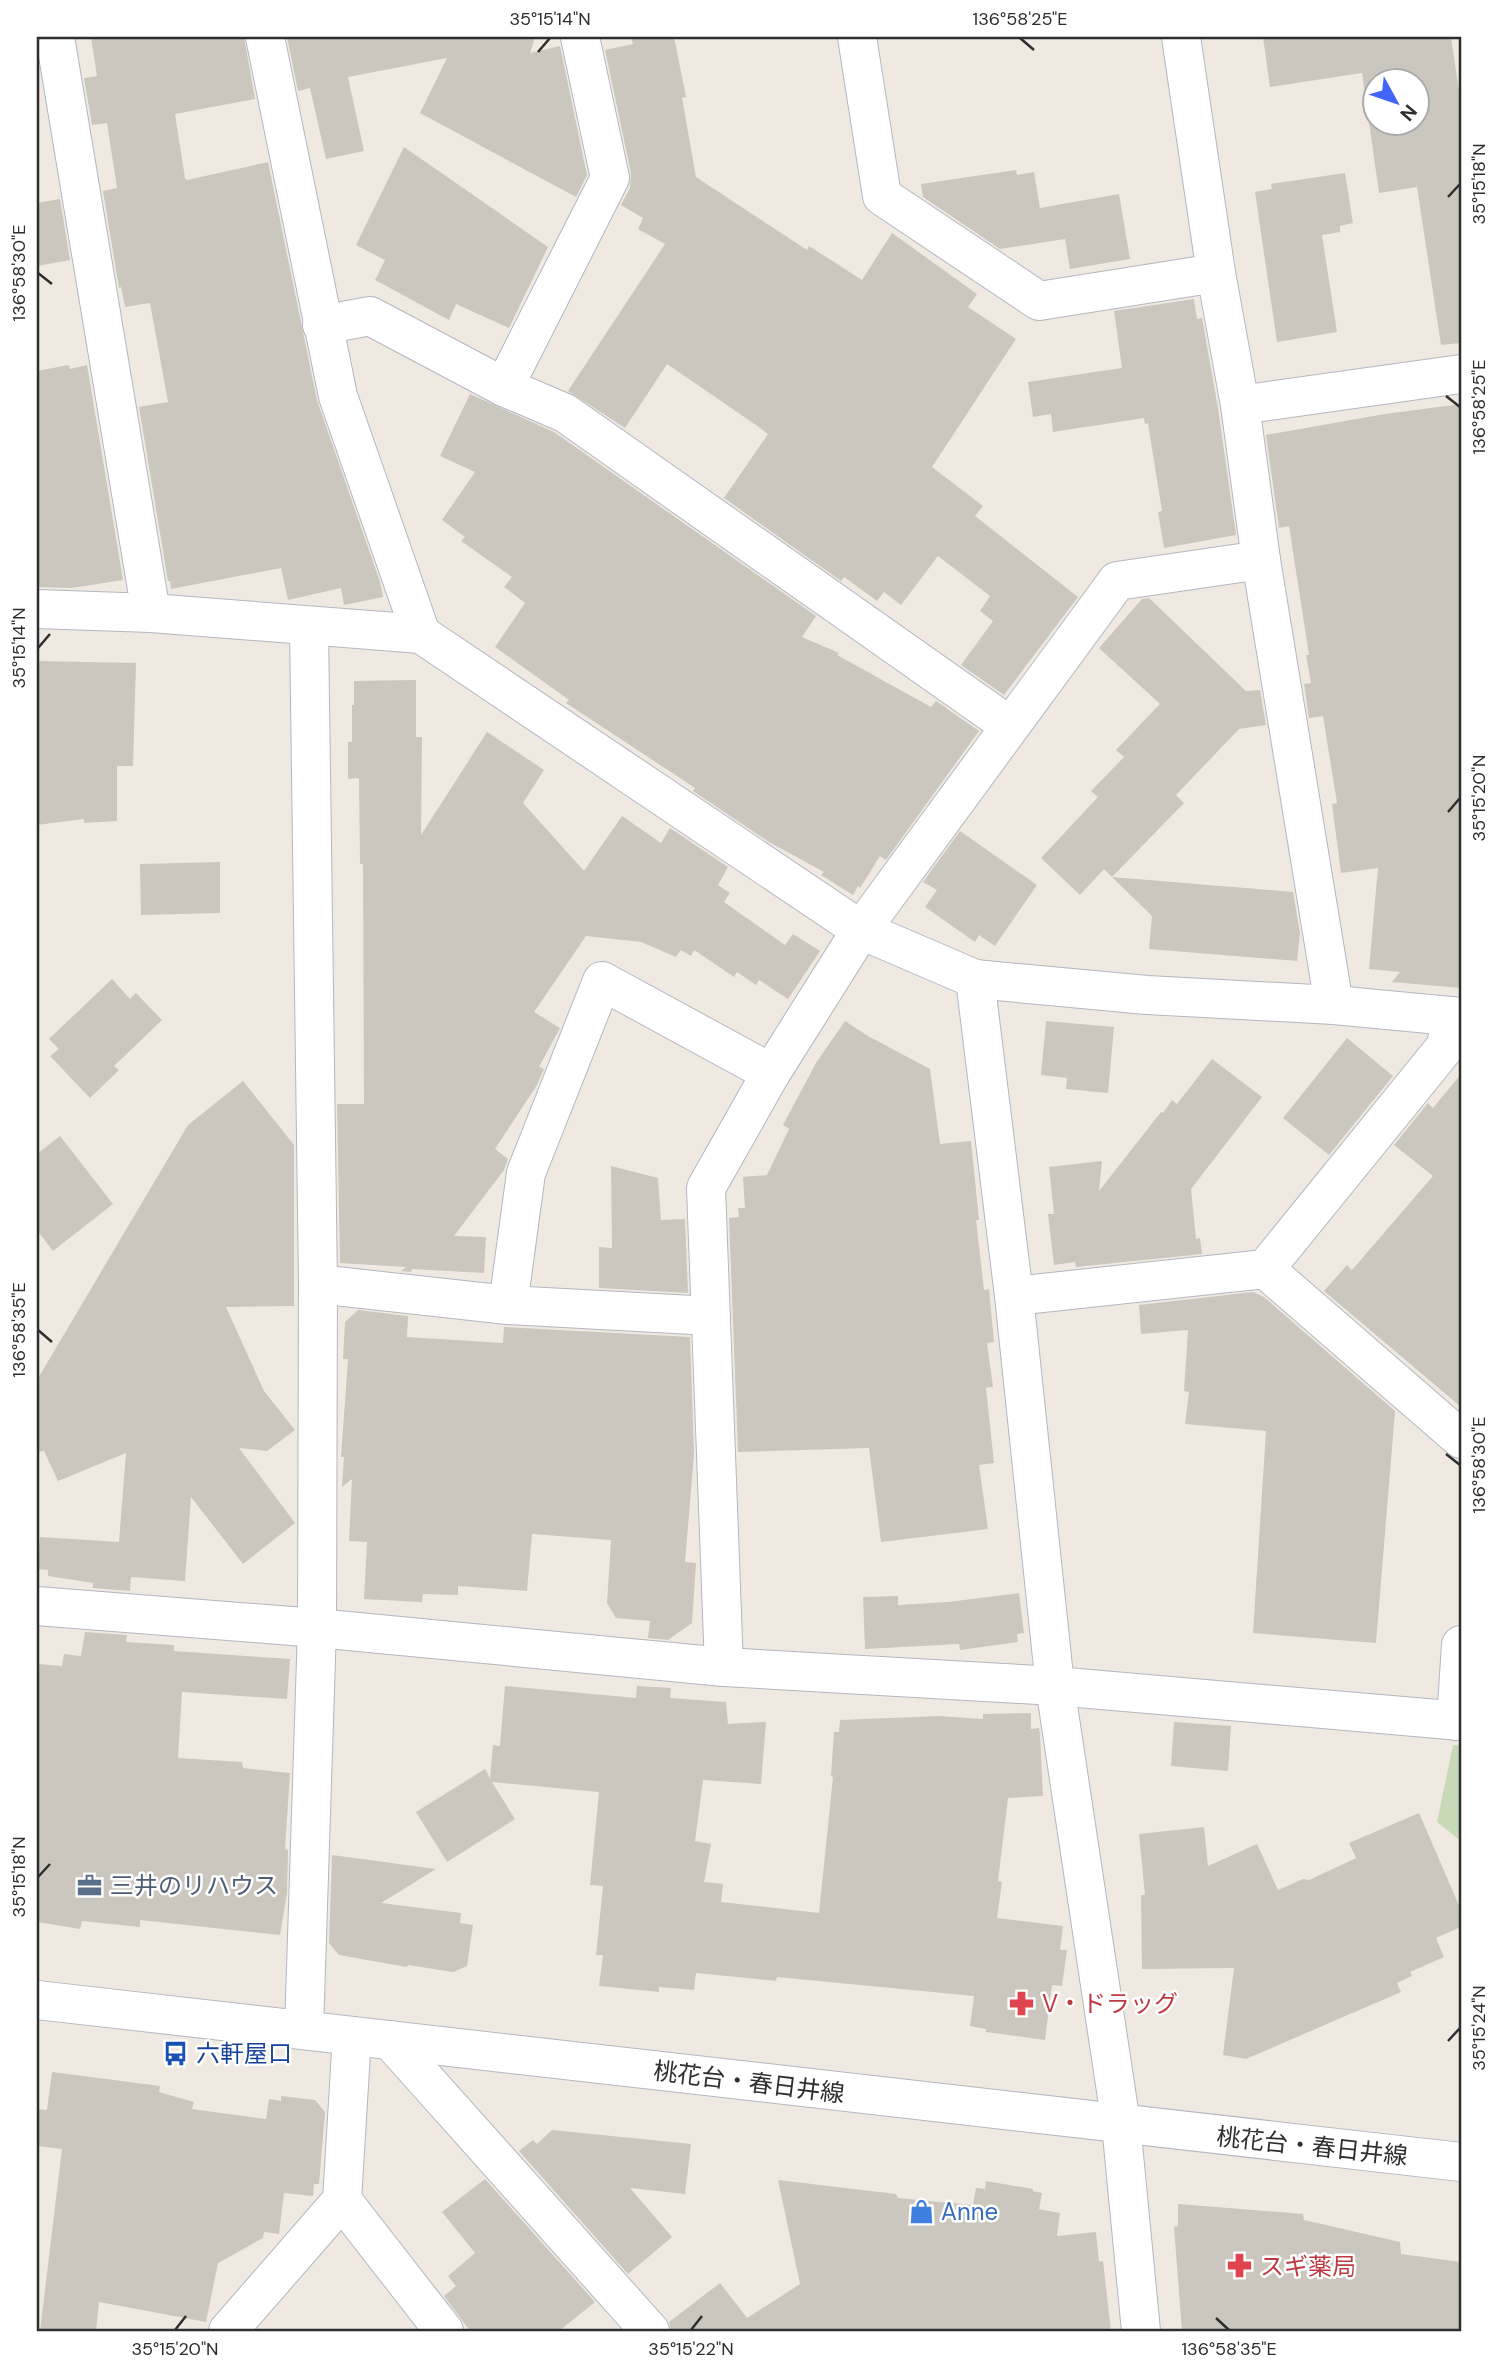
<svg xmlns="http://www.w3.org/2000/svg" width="1498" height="2368" viewBox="0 0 1498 2368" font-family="'DM Sans','Noto Sans JP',sans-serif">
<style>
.cemetery{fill:#c8d9b8}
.building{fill:#cbc7bf;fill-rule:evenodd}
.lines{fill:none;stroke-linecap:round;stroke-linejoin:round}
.street-casing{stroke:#b4b7c1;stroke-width:40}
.secondary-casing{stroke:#b4b7c1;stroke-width:40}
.street{stroke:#fff;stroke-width:38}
.secondary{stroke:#fff;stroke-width:38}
.ticks{fill:none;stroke:#2e2e2e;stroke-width:2.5}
.labels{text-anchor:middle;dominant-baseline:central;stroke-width:5;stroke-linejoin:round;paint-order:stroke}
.service-label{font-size:24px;fill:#4e5e75;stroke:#fff;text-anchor:start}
.health-label{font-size:24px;fill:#be3a42;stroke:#fff;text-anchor:start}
.transit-label{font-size:24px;fill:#164399;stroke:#fff;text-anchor:start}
.street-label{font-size:24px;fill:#2e2e2e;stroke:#fff}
.shop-label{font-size:24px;fill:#366cbe;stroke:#fff;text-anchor:start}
.neatline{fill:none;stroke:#2e2e2e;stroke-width:2.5}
.ticks-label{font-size:18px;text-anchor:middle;fill:#2e2e2e}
</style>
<rect width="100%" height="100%" fill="#efe9e1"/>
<path class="cemetery" d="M1453 1745 1461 1746V1841L1437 1822Z"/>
<g class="building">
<path d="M91 37H244L255 99 175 114 185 178 187 180 268 162 317 400 380 582 383 597 344 605 341 588 288 600 281 568 171 589 170 581H168L139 407 168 402 150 303 125 307 121 287 119 288 103 191 117 188 107 123 92 125 84 78 97 76Z"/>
<path d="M287 37H535L530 53 560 46 587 175 576 197 420 113 447 58 348 77 364 151 326 159 310 88 298 91Z"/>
<path d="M631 37H674L686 97 682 98 696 177 807 250 809 246 862 280 892 233 977 294 968 307 1016 339 932 467 983 506 975 516 1078 597 1004 695 961 665 993 621 980 611 990 596 938 556 901 605 884 592 877 601 844 577 841 581 724 498 768 434 756 425 667 364 625 428 568 391 665 244 638 229 643 218 621 205 630 188 631 173 605 50 633 44Z"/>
<path d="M1263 37H1451L1461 105V343L1441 345 1417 187 1379 193 1362 73 1270 87ZM1376 80H1418V122H1376Z"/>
<path d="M404 147 548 247 509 328 456 304 449 320 375 280 385 260 356 245Z"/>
<path d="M1016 170 1017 175 1034 172 1040 208 1119 194 1130 259 1070 269 1065 239 1000 249 923 197 921 184Z"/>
<path d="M1345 173 1353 223 1340 226V232L1322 235 1337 332 1277 342 1255 192 1272 189 1271 184Z"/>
<path d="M60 199 70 260 37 266V203Z"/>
<path d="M1194 299 1197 319 1202 318 1218 408 1236 535 1164 548 1158 512 1162 511 1148 423 1145 424 1144 418 1053 432 1051 414 1033 417 1028 382 1122 368 1114 311Z"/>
<path d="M69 365 70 369 87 365 123 580 71 588 37 587V371Z"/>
<path d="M470 394 554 432 816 616 802 637 839 653 837 655 931 707 936 701 979 731 886 860 880 856 860 888 858 886 853 895 821 875 824 872 769 842 693 791 695 788 566 703 569 700 495 647 525 603 504 587 512 577 461 541 465 537 442 520 475 472 440 456Z"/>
<path d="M1461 404V988L1392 982 1400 972 1369 969 1378 868 1341 873 1332 804 1337 803 1323 716 1309 718 1304 684 1311 683 1306 655H1309L1289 526 1279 528 1266 435 1385 414Z"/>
<path d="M1149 598 1246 691 1260 690 1266 725 1239 729 1176 795 1184 803 1112 877 1104 869 1080 895 1041 858 1098 797 1091 791 1124 757 1116 750 1160 704 1099 648 1142 599Z"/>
<path d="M37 661 136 663 133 766H117V821L84 823V819L37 825Z"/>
<path d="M416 680V737H422L421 835 487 732 544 770 523 803 584 871 622 816 661 843 670 828 728 867 718 885 730 893 724 902 785 945 793 934 820 951 788 999 759 980 756 985 737 972 734 977 694 950 691 956 681 950 676 957 641 942 586 936 534 1012 560 1028 539 1067 544 1069 537 1085 495 1149 508 1159 504 1170 454 1236 486 1237 484 1273 412 1269 411 1272 401 1271 406 1267 340 1263 337 1104H364L363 864H360L359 778 348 779V742H352V705H354V681Z"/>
<path d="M960 831 1037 885 995 946 979 935 975 942 925 907 937 890 923 882Z"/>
<path d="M220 862V913L141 915 140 864Z"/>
<path d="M1112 877 1293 892 1300 933 1297 961 1149 949 1152 916Z"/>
<path d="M112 979 130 999 136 993 162 1020 114 1066 119 1070 90 1098 50 1056 59 1049 49 1039Z"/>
<path d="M845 1021 868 1036 930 1069 940 1144 971 1141 979 1220H976L984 1290 989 1289 994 1342 987 1343 993 1387 986 1388 994 1463 979 1465 988 1529 881 1542 869 1448 738 1452 729 1218 739 1217 738 1208H745L743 1177 767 1175 789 1129 783 1125 816 1063Z"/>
<path d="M1046 1021 1114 1027 1108 1093 1066 1089 1067 1078 1041 1075Z"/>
<path d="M1347 1038 1393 1076 1329 1155 1283 1118Z"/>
<path d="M1212 1059 1262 1097 1191 1189 1196 1239 1200 1238 1202 1254 1076 1267 1075 1262 1054 1265 1048 1214H1054L1049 1167 1102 1161 1099 1191 1161 1112 1163 1113 1172 1100 1177 1104Z"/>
<path d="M1461 1074V1407L1324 1291 1347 1265 1352 1270 1433 1176 1394 1145 1428 1103 1433 1108Z"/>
<path d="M243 1081 294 1145V1306L226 1307 264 1391 295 1430 267 1451 239 1448 295 1523 243 1564 191 1497 185 1581 131 1577 130 1591 93 1588V1583L48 1576V1570L37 1569 40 1537 119 1542 126 1453 58 1481 44 1451 37 1452V1380L188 1125Z"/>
<path d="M60 1136 113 1204 53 1251 37 1230V1154Z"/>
<path d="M611 1166 658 1178 661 1220 685 1219 688 1293 599 1288V1247L612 1248Z"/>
<path d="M1253 1292 1264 1297 1395 1411 1376 1643 1253 1633 1266 1431 1185 1424 1189 1392 1184 1391 1188 1330 1141 1334 1139 1305Z"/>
<path d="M358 1310 408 1316 407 1337 503 1343 504 1327 690 1337 694 1454 685 1562 696 1563 692 1623 668 1640 648 1638 650 1621 616 1618 607 1603 611 1540 532 1534 527 1591 458 1586V1595L423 1594 422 1602 364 1599 367 1542 349 1541 352 1479 342 1487 344 1457H341L348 1359H343L345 1322Z"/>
<path d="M1019 1593 1024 1633 1017 1634 1018 1642 960 1650 959 1644 865 1649 863 1597 898 1596V1605L948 1602Z"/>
<path d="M85 1632 127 1635 126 1642 174 1645V1651L290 1659 287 1699 182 1692 178 1758 242 1762 243 1768 290 1773 285 1849 288 1850 287 1893 280 1935 140 1920V1927L82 1921 80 1929 37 1922V1664L62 1666 64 1654 81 1656Z"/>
<path d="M505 1686 636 1698 637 1686 671 1688 670 1698 726 1702 728 1724 766 1722 761 1784 703 1780 695 1841 711 1844 704 1882 723 1884 721 1902 819 1913 833 1777 831 1776 834 1732H839L840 1720 939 1716 983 1719V1714L1031 1713V1729L1039 1728 1040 1735 1043 1796 1008 1798 998 1881 1002 1882 997 1918 1063 1926 1060 1950H1067L1062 1986 1052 1985 1045 2040 986 2032V2029L970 2026 974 1996 777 1977 776 1981 696 1973 694 1990 659 1987V1992L599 1986 603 1955H596L603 1886 590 1885 599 1792 492 1782 515 1819 447 1862 416 1812 485 1769 490 1778 493 1745 500 1746Z"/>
<path d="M1174 1722 1231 1726 1228 1771 1171 1766Z"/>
<path d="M1419 1813 1461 1910V1927L1436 1938 1444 1957 1410 1972 1412 1976 1397 1983 1401 1992 1246 2059 1223 2055 1234 1968 1142 1969 1141 1895H1145L1139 1834 1204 1827 1208 1866 1257 1844 1278 1890 1303 1879 1309 1880 1356 1858 1349 1843Z"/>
<path d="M332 1855 436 1869 381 1903 461 1913 460 1923 473 1925 467 1966 453 1972 408 1965 407 1967 339 1955 329 1943Z"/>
<path d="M52 2072 160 2086 159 2092 194 2102 192 2109 266 2119 269 2099 281 2101V2096L315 2100 325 2112 319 2184H314L313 2196 284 2193 279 2234 264 2232 263 2238 218 2263 206 2322 99 2302 96 2331H40L62 2149 37 2146V2109L47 2110Z"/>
<path d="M552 2130 691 2144 685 2194 630 2188 672 2237 628 2274 519 2151 533 2140 537 2144Z"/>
<path d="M485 2179 595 2302 559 2331H470L444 2296 456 2286 448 2276 475 2253 442 2212Z"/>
<path d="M778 2180 896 2194 898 2198 973 2205 976 2188 985 2189 986 2181 1033 2189V2191L1042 2193 1039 2209 1060 2213 1057 2236 1096 2232 1099 2262 1103 2261 1111 2331H671L669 2322 720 2283 747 2318 800 2284Z"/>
<path d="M1178 2204 1303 2214 1304 2220 1400 2242 1401 2254 1461 2262V2331H1182L1174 2227 1178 2226Z"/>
</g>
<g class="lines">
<defs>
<g id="street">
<path d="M55 37 151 613"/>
<path d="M265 37 338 396 421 634"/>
<path d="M857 37 882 196 1039 301 1216 273"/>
<path d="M1181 37 1216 273 1240 405 1261 560 1334 1005"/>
<path d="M322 325 370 316 504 387 565 413 1010 726"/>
<path d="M504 387 610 178 580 37"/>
<path d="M1240 405 1461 374"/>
<path d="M37 609 151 613 421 634 861 930 975 979 1014 1296 1055 1686 1121 2124"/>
<path d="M975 979 1147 995 1334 1005 1461 1017"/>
<path d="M1265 1269 1461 1439"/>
<path d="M318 1284 508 1305 711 1316"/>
<path d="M1014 1296 1265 1269 1446 1046 1451 1016"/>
<path d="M508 1305 526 1173 602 981 771 1073"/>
<path d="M37 1606 317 1628 724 1667 1055 1686 1461 1721"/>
<path d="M724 1667 706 1188 771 1073 861 930 1117 581 1261 560"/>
<path d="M1456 1721 1461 1645"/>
<path d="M304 2030 317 1628 318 1284 309 627"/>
<path d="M390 2040 650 2331"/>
<path d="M342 2200 444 2331"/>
<path d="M228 2331 342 2200 352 2036"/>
</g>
<g id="secondary">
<path d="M37 2000 1461 2162"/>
<path d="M1121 2124 1141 2331"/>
</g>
</defs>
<use href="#street" class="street-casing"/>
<use href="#secondary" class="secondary-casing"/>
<use href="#street" class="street"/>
<use href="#secondary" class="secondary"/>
</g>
<path class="ticks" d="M1020 38 1034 50M538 52 550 38M1448 197 1460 184M38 273 52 284M1446 396 1460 407M38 648 50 634M1448 812 1460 798M38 1330 52 1342M1446 1454 1460 1465M38 1877 50 1864M1448 2041 1460 2028M1216 2318 1229 2330M175 2330 186 2316M691 2330 702 2316"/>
<defs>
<symbol id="office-bare" viewBox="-9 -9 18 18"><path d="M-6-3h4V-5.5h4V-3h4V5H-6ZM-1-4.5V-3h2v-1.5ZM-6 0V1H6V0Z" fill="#5c6f8a" stroke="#fff" stroke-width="2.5" paint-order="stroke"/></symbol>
<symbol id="pharmacy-bare" viewBox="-9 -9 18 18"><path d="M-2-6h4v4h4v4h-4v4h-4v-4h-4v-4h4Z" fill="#e0444e" stroke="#fff" stroke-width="2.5" paint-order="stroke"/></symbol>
<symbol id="bus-bare" viewBox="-9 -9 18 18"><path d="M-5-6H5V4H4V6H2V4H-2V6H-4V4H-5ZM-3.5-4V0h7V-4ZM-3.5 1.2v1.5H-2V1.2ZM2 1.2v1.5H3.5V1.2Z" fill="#1a4fb4" stroke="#fff" stroke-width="2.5" paint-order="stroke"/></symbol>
<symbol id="shop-bare" viewBox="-9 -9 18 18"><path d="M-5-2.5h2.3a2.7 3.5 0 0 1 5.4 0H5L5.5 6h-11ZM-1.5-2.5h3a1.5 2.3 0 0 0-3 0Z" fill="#3f7fe0" stroke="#fff" stroke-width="2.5" paint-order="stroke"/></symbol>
</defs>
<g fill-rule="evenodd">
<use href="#office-bare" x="72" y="1868" width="35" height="35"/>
<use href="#pharmacy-bare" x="1004" y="1986" width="35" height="35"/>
<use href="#bus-bare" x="158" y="2036" width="35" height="35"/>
<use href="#shop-bare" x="904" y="2194" width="35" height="35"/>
<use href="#pharmacy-bare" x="1222" y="2248" width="35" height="35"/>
</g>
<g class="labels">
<g class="service-label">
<text x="110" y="1885">三井のリハウス</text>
</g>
<g class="health-label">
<text x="1042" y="2003">V・ドラッグ</text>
<text x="1260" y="2266">スギ薬局</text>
</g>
<g class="transit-label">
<text x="196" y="2053">六軒屋口</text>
</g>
<g class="street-label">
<text transform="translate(749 2082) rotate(7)">桃花台・春日井線</text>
<text transform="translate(1312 2146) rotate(6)">桃花台・春日井線</text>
</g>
<g class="shop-label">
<text x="941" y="2211">Anne</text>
</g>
</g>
<rect width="1498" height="2368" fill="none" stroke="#ffffff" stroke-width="77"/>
<g transform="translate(1396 102) rotate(130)"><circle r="33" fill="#ffffff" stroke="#ababab" stroke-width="2"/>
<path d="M0-5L12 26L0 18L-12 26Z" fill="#4264fb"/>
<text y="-10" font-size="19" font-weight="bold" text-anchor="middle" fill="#2e2e2e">N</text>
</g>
<rect x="38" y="38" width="1422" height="2292" class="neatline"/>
<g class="ticks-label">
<text x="550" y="25">35°15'14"N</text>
<text x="1020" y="25">136°58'25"E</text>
<text transform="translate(1479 184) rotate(-90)" y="6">35°15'18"N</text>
<text transform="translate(19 273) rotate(-90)" y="6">136°58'30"E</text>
<text transform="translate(1479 407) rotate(-90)" y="6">136°58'25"E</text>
<text transform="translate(19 648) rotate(-90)" y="6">35°15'14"N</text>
<text transform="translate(1479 798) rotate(-90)" y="6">35°15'20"N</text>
<text transform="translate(19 1330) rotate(-90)" y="6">136°58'35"E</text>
<text transform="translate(1479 1465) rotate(-90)" y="6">136°58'30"E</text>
<text transform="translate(19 1877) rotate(-90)" y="6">35°15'18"N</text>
<text transform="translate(1479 2028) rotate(-90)" y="6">35°15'24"N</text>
<text x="175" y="2355">35°15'20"N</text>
<text x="691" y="2355">35°15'22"N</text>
<text x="1229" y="2355">136°58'35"E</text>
</g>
</svg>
